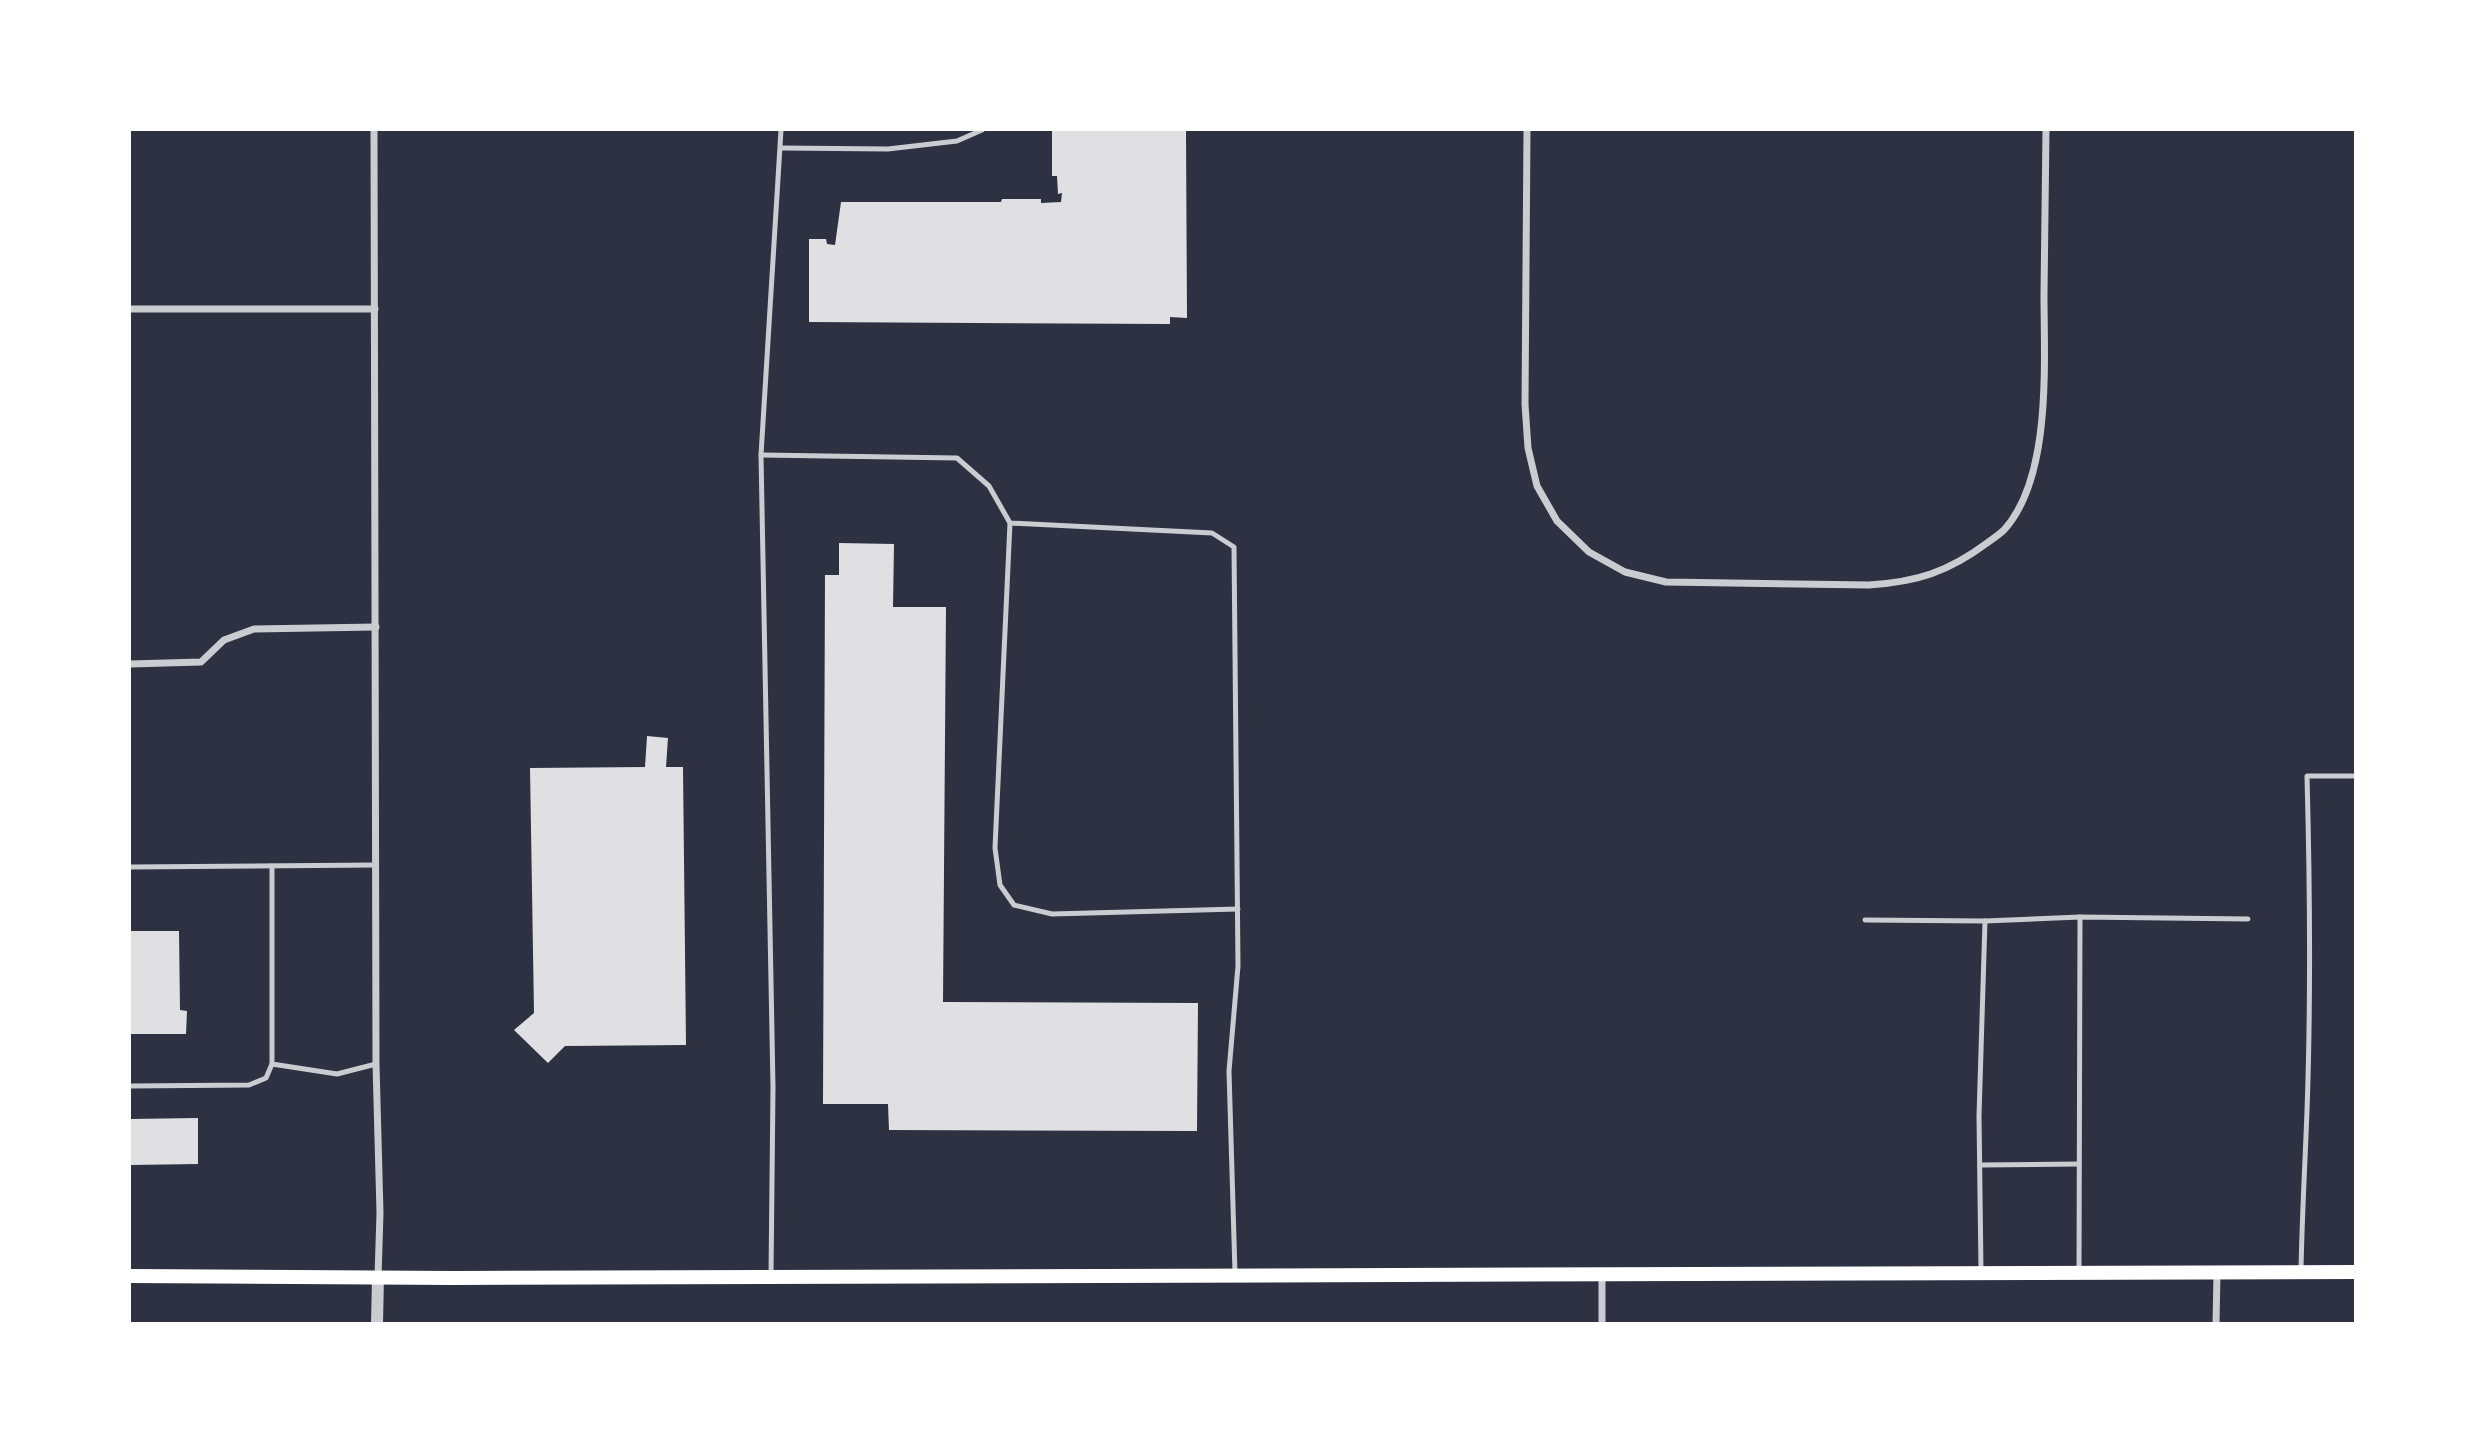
<svg xmlns="http://www.w3.org/2000/svg" width="2485" height="1453" viewBox="0 0 2485 1453" font-family="'Alegreya Sans',sans-serif">
<style>
.building{fill:#e0e0e3}
.lines{fill:none;stroke-linecap:round;stroke-linejoin:round}
.service{stroke:#caccd0;stroke-width:5}
.minor{stroke:#caccd0;stroke-width:7}
.tertiary{stroke:#caccd0;stroke-width:12}
.secondary{stroke:#fff;stroke-width:14}
</style>
<rect width="100%" height="100%" fill="#2d3142"/>
<g class="building">
<path d="M1052 130H1186L1187 318 1170 317V324L809 322V239H826L827 244 835 245 841 202H1001L1002 199H1041V203L1061 202 1062 193 1058 194 1057 176H1052Z"/>
<path d="M839 543 894 544 893 607H946L943 1002 1198 1003 1197 1131 889 1130 888 1104H823L825 575H839Z"/>
<path d="M647 736 668 738 666 767H683L686 1045 565 1046 548 1063 514 1030 534 1013 530 768 645 767Z"/>
<path d="M130 931H179L180 1010 187 1011 186 1034H130Z"/>
<path d="M198 1118V1164L130 1165V1119Z"/>
</g>
<g class="lines">
<g class="service">
<path d="M781 148 888 149 957 141 982 130"/>
<path d="M761 455 957 458 989 486 1010 523 1212 533 1234 547 1238 966 1229 1071 1235 1273"/>
<path d="M1010 523 995 848 1000 885 1014 905 1052 914 1238 909"/>
<path d="M272 866V1064L337 1074 376 1064"/>
<path d="M130 867 376 865"/>
<path d="M1865 920 1985 921 2080 917 2248 919"/>
<path d="M130 1086 249 1085 266 1078 272 1064"/>
<path d="M1980 1165 2079 1164"/>
<path d="M2301 1270C2302 1217 2305 1164 2307 1111 2311 999 2310 888 2307 776H2356"/>
<path d="M1981 1271 1979 1116 1985 921"/>
<path d="M2079 1271 2080 917"/>
<path d="M771 1276 773 1087 761 455 781 130"/>
</g>
<g class="minor">
<path d="M374 130 376 1064 380 1213 378 1277"/>
<path d="M1527 130 1525 404 1528 448 1537 486 1557 521 1589 552 1625 572 1666 582 1869 585C1917 582 1948 572 1987 543 1992 539 1999 535 2004 530 2052 477 2044 363 2044 294 2045 239 2045 184 2046 130"/>
<path d="M130 309H375"/>
<path d="M130 664 201 662 224 640 254 629 376 627"/>
<path d="M1602 1274V1324"/>
<path d="M2216 1324 2217 1273"/>
</g>
<path class="tertiary" d="M377 1324 378 1277"/>
<path class="secondary" d="M130 1276 453 1278 2356 1272"/>
</g>
<rect width="2485" height="1453" fill="none" stroke="#ffffff" stroke-width="262"/>
</svg>
